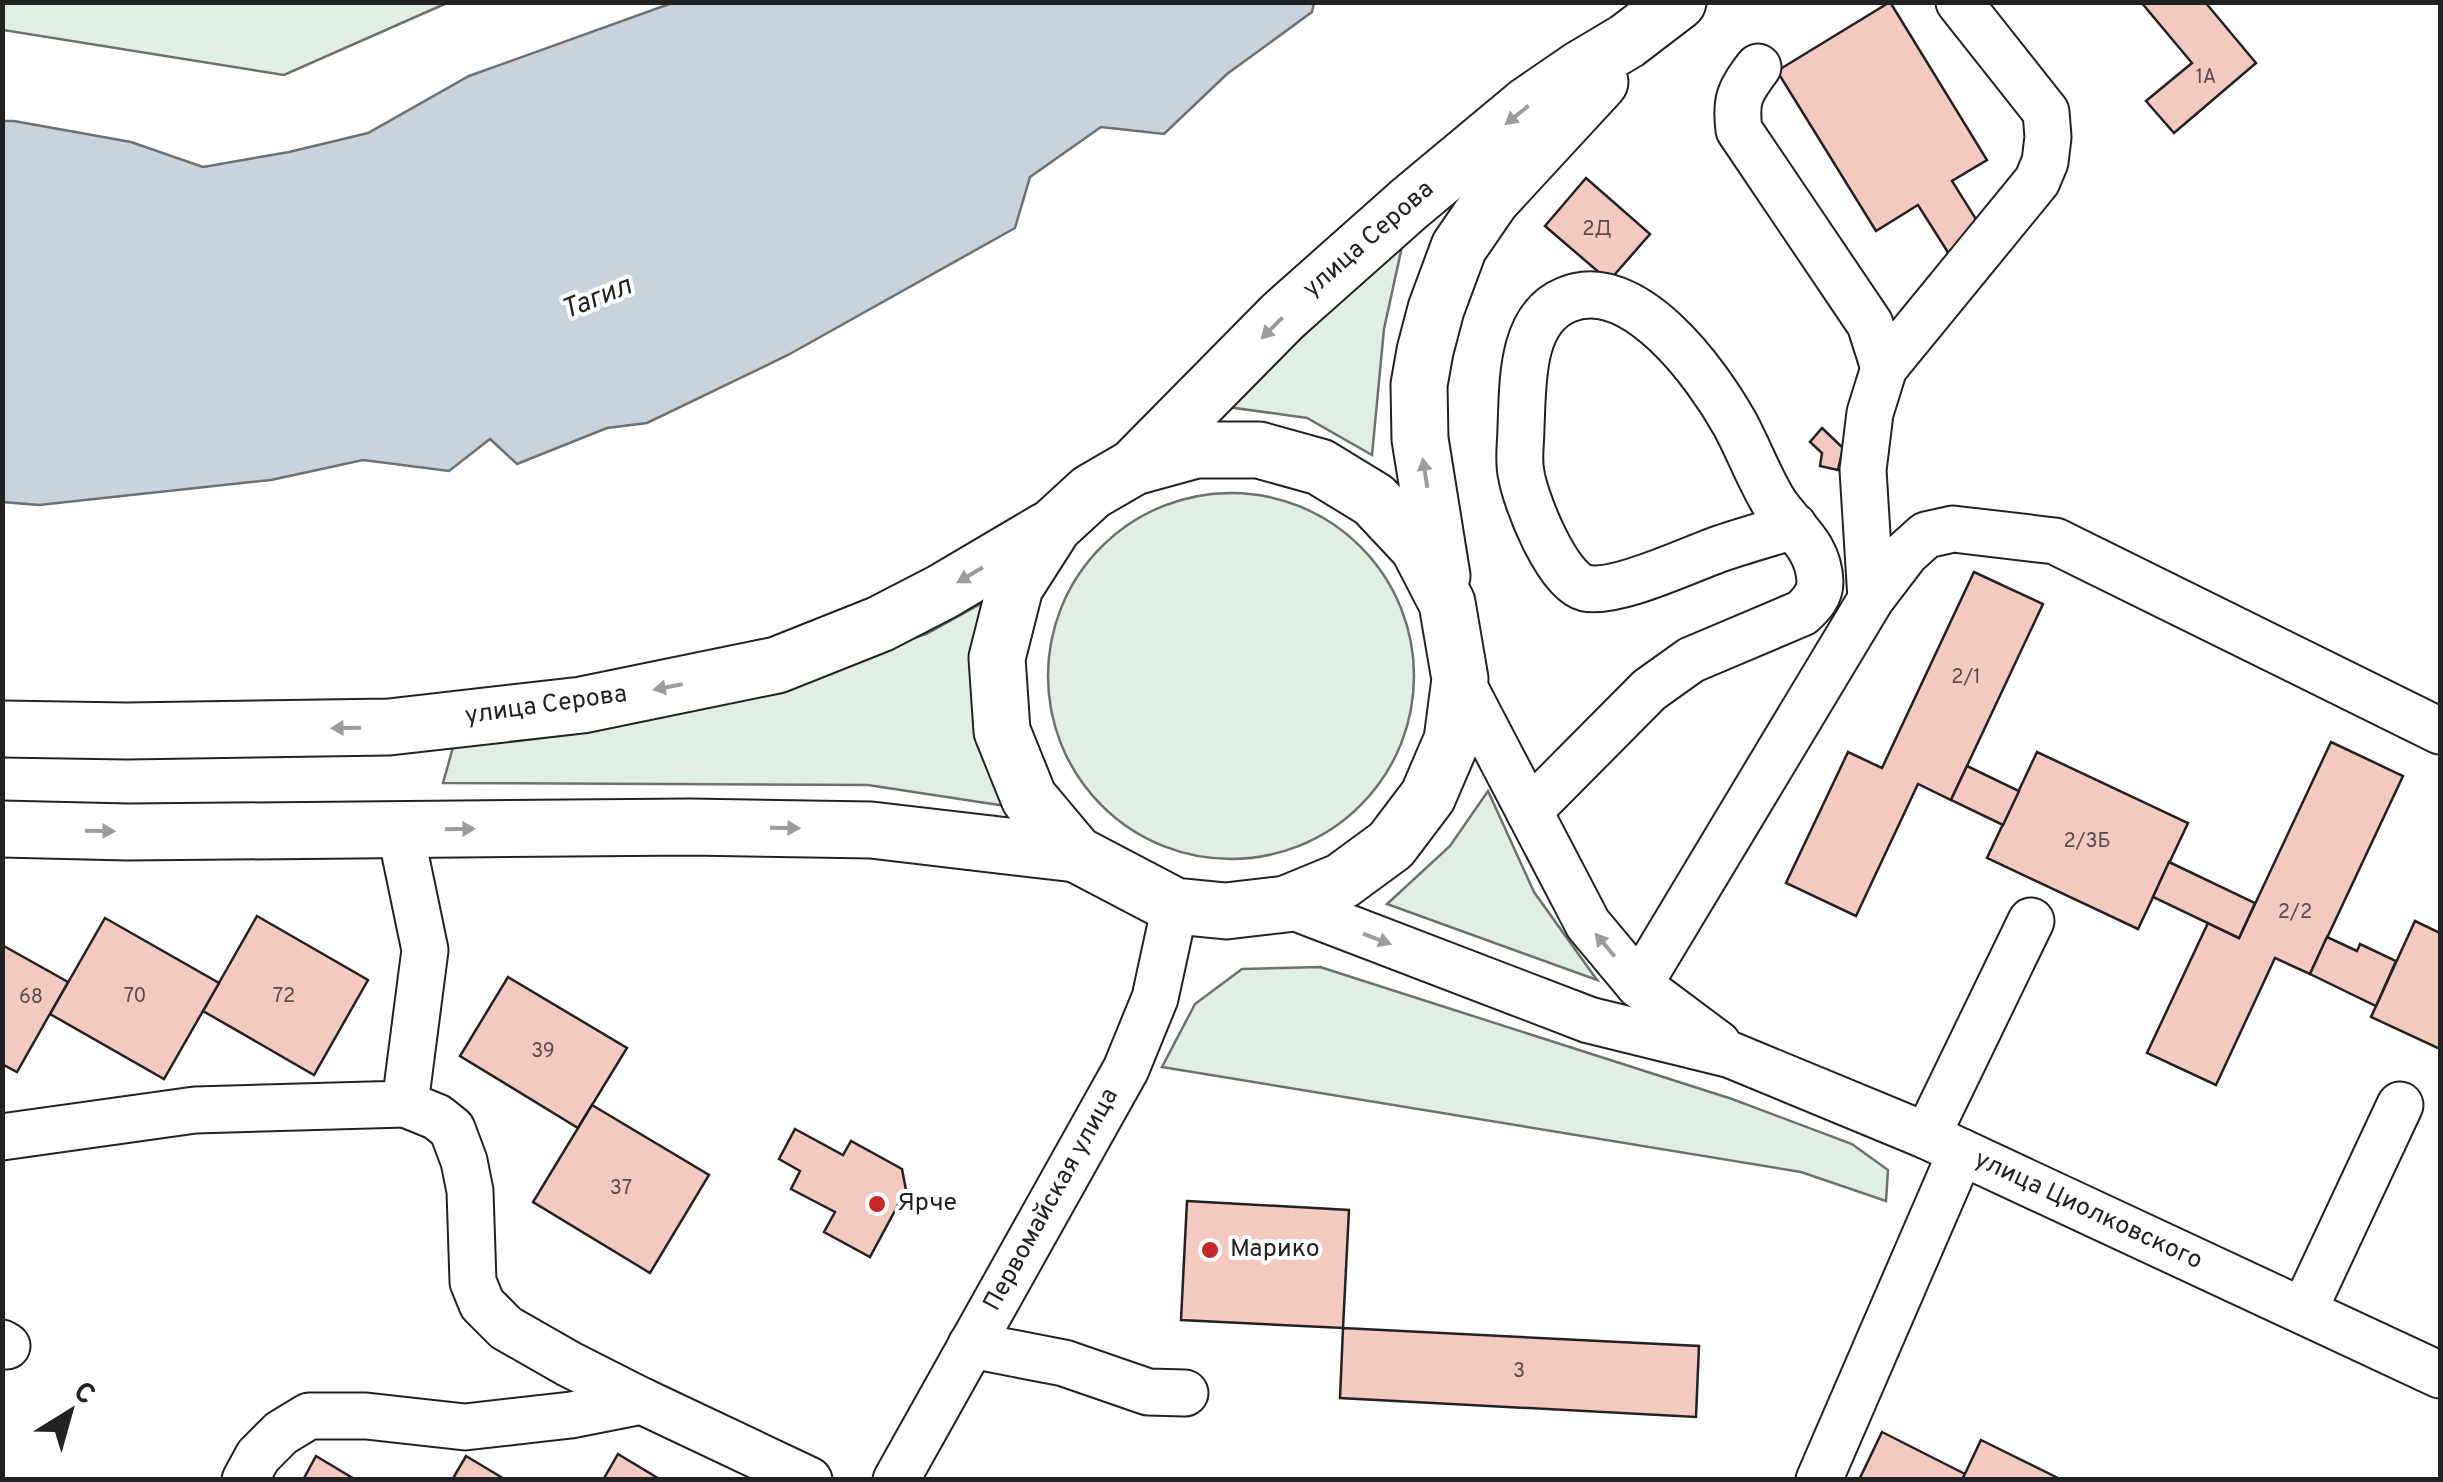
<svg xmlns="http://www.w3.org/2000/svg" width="2443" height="1482" viewBox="0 0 2443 1482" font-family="Overpass,sans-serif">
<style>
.green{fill:#e0efe3;stroke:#6f6f6f;stroke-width:2.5}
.water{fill:#c7d3dd;stroke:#6f6f6f;stroke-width:2.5}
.building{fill:#f3c9c0;stroke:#222;stroke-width:2.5}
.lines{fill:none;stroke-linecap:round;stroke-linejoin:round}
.minor-casing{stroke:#222;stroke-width:49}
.major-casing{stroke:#222;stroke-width:59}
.minor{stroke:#fff;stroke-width:45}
.major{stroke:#fff;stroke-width:55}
.oneway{fill:#9c9c9c}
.poi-dot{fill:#c62828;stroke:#fff;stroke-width:4}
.labels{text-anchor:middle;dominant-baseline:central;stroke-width:8;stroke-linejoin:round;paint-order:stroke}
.number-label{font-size:20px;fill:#564c4a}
.street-label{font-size:25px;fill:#222;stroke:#fff}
.poi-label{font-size:25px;fill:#222;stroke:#fff;text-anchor:start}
.water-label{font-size:28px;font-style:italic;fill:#222;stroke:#fff}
</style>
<rect width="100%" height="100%" fill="#fff"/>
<g class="green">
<path d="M2 3 3 2 447 3 284 75 3 30Z"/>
<path d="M1403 242 1384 329 1372 455 1307 418 1228 407Z"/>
<circle cx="1231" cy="676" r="183"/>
<path d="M986 601 1012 807 868 785 443 783 455 740 717 703 926 634Z"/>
<path d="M1488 791 1534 892 1597 980 1387 904 1450 846Z"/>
<path d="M1320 967 1732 1099 1852 1144 1888 1170 1886 1201 1801 1172 1162 1067 1195 1004 1242 969Z"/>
</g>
<path class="water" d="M716 3H1314L1312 12 1227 74 1164 134 1101 127 1030 177 1015 228 788 355 647 423 607 428 517 464 490 439 449 471 363 460 271 480 39 505 3 502V121H14L131 142 203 167 289 152 368 133 469 76 672 3Z"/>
<g class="building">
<path d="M1890 2 1987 160 1952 181 1984 232 1949 254 1918 205 1876 231 1777 71Z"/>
<path d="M2141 2H2205L2256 63 2174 133 2146 101 2192 63Z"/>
<path d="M1586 178 1650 234 1609 281 1545 226Z"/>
<path d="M1822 428 1843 448 1838 470 1820 466 1822 453 1810 442Z"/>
<path d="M1974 572 2043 604 1951 800 1918 784 1856 916 1786 883 1848 752 1882 768Z"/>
<path d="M2331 742 2403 776 2310 974 2275 958 2216 1085 2147 1053 2208 923 2239 938Z"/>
<path d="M2037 752 2188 823 2138 929 1987 858Z"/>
<path d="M1967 766 2019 791 2003 825 1951 800Z"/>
<path d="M2169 862 2255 903 2239 938 2153 897Z"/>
<path d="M257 916 368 980 314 1075 203 1011Z"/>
<path d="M105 918 219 983 164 1079 50 1014Z"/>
<path d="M2415 921 2440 933V1049L2371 1017Z"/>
<path d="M2327 937 2357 951 2360 944 2396 961 2376 1006 2310 974Z"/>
<path d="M2 945 68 982 17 1072 2 1064Z"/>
<path d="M508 977 627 1048 578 1128 460 1056Z"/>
<path d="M592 1105 709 1175 650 1273 533 1202Z"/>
<path d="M795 1129 843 1155 851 1141 902 1169 906 1190 870 1257 824 1232 835 1212 791 1189 800 1171 779 1159Z"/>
<path d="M1187 1201 1349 1210 1343 1328 1181 1320Z"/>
<path d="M1343 1328 1699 1346 1696 1417 1340 1398Z"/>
<path d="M1882 1432 1965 1474 1962 1480H1859Z"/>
<path d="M1981 1440 2062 1480H1962Z"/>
<path d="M618 1454 661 1480H603Z"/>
<path d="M316 1456 356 1480H303Z"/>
<path d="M466 1456 506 1480H452Z"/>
</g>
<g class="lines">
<defs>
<g id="minor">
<path d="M1758 67C1740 91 1735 99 1739 130L1870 324 1884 368"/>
<path d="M1871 599 1863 470 1870 413 1884 368 2037 181 2045 162 2048 137 2046 112 1959 2"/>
<path d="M1460 679 1588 924 1639 985 1718 1044"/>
<path d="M1529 811 1649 690 1691 660 1802 613C1812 604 1820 595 1820 582 1819 543 1789 528 1772 499 1758 475 1748 448 1735 424 1707 374 1633 271 1566 300 1520 319 1523 385 1521 427 1521 442 1518 459 1521 473 1525 500 1557 581 1585 588 1616 595 1690 559 1722 548 1746 540 1770 533 1794 526"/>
<path d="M1286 904 1589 1020 1731 1055 1927 1136 2440 1375"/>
<path d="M1639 985 1871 599 1906 553 1926 535 1953 529 2055 541 2440 731"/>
<path d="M405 1104 437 1117 452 1129 464 1161 470 1191 473 1282 482 1304 506 1328 569 1364 642 1401 809 1480"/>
<path d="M1927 1136 2031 921"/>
<path d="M2 1137 195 1110 405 1104 425 950 400 830"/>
<path d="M2304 1310 2400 1105"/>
<path d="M2 1343 7 1346"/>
<path d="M971 1345 1064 1363 1148 1392 1185 1393"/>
<path d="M245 1480 258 1456 281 1433 309 1416H366L465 1427 571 1415 642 1401"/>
<path d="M896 1480 1126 1069 1155 998 1175 906"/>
<path d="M1819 1480 1961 1152"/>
</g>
<g id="major">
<path d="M1134 467 1196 450H1259L1320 467 1374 500 1418 547 1447 603 1460 679 1452 740 1428 796 1391 845 1342 881 1286 904 1226 911 1175 906 1076 854 1029 798 1002 731 997 658 1015 587 1054 526 1091 492 1134 467 1283 316 1409 204 1529 104 1580 69 1627 41 1678 2"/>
<path d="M1442 576 1420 439 1419 385 1425 351 1436 309 1459 247 1492 199 1600 82"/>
<path d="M2 729 127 731 389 727 582 705 777 665 880 624 942 592 1047 530"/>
<path d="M2 829 128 832 690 827 871 830 1076 854"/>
</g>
</defs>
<use href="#minor" class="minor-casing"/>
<use href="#major" class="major-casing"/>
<use href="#minor" class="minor"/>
<use href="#major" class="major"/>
</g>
<defs><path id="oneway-solid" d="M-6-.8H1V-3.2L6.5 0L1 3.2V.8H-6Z" transform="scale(2.5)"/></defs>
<g class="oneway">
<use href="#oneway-solid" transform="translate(1517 115) rotate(141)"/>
<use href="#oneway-solid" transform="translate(1272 328) rotate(135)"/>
<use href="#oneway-solid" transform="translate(1425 473) rotate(-99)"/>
<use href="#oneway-solid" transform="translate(970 575) rotate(149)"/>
<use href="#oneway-solid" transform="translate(668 687) rotate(169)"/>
<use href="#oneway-solid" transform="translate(346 728) rotate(179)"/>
<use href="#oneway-solid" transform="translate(785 828) rotate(1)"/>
<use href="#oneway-solid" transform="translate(460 829) rotate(-1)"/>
<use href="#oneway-solid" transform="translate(100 831) rotate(1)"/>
<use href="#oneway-solid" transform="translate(1377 939) rotate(21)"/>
<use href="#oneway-solid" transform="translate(1605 945) rotate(-130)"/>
</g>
<g class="poi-dot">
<circle cx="877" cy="1204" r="10"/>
<circle cx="1210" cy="1250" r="10"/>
</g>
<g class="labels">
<g class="number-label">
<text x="2206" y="78">1А</text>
<text x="1597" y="230">2Д</text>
<text x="1966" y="678">2/1</text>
<text x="2087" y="842">2/3Б</text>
<text x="2295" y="913">2/2</text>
<text x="135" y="997">70</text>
<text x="284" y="997">72</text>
<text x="31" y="998">68</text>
<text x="543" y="1052">39</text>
<text x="621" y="1189">37</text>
<text x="1519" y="1372">3</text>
</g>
<g class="street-label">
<text transform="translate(1369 240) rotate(-41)">улица Серова</text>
<text transform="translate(546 706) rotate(-8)">улица Серова</text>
<text transform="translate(1052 1200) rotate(-61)">Первомайская улица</text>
<text transform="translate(2088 1211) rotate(25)">улица Циолковского</text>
</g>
<g class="poi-label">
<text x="897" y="1204">Ярче</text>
<text x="1230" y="1250">Марико</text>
</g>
<g class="water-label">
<text transform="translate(597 299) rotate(-22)">Тагил</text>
</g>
</g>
<rect width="2443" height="1482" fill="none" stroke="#222222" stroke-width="10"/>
<g transform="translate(70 1412) rotate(37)" stroke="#ffffff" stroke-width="8" paint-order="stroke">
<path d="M0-8L18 38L0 25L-18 38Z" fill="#222222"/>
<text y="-15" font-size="28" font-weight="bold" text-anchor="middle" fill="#222222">С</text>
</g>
</svg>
